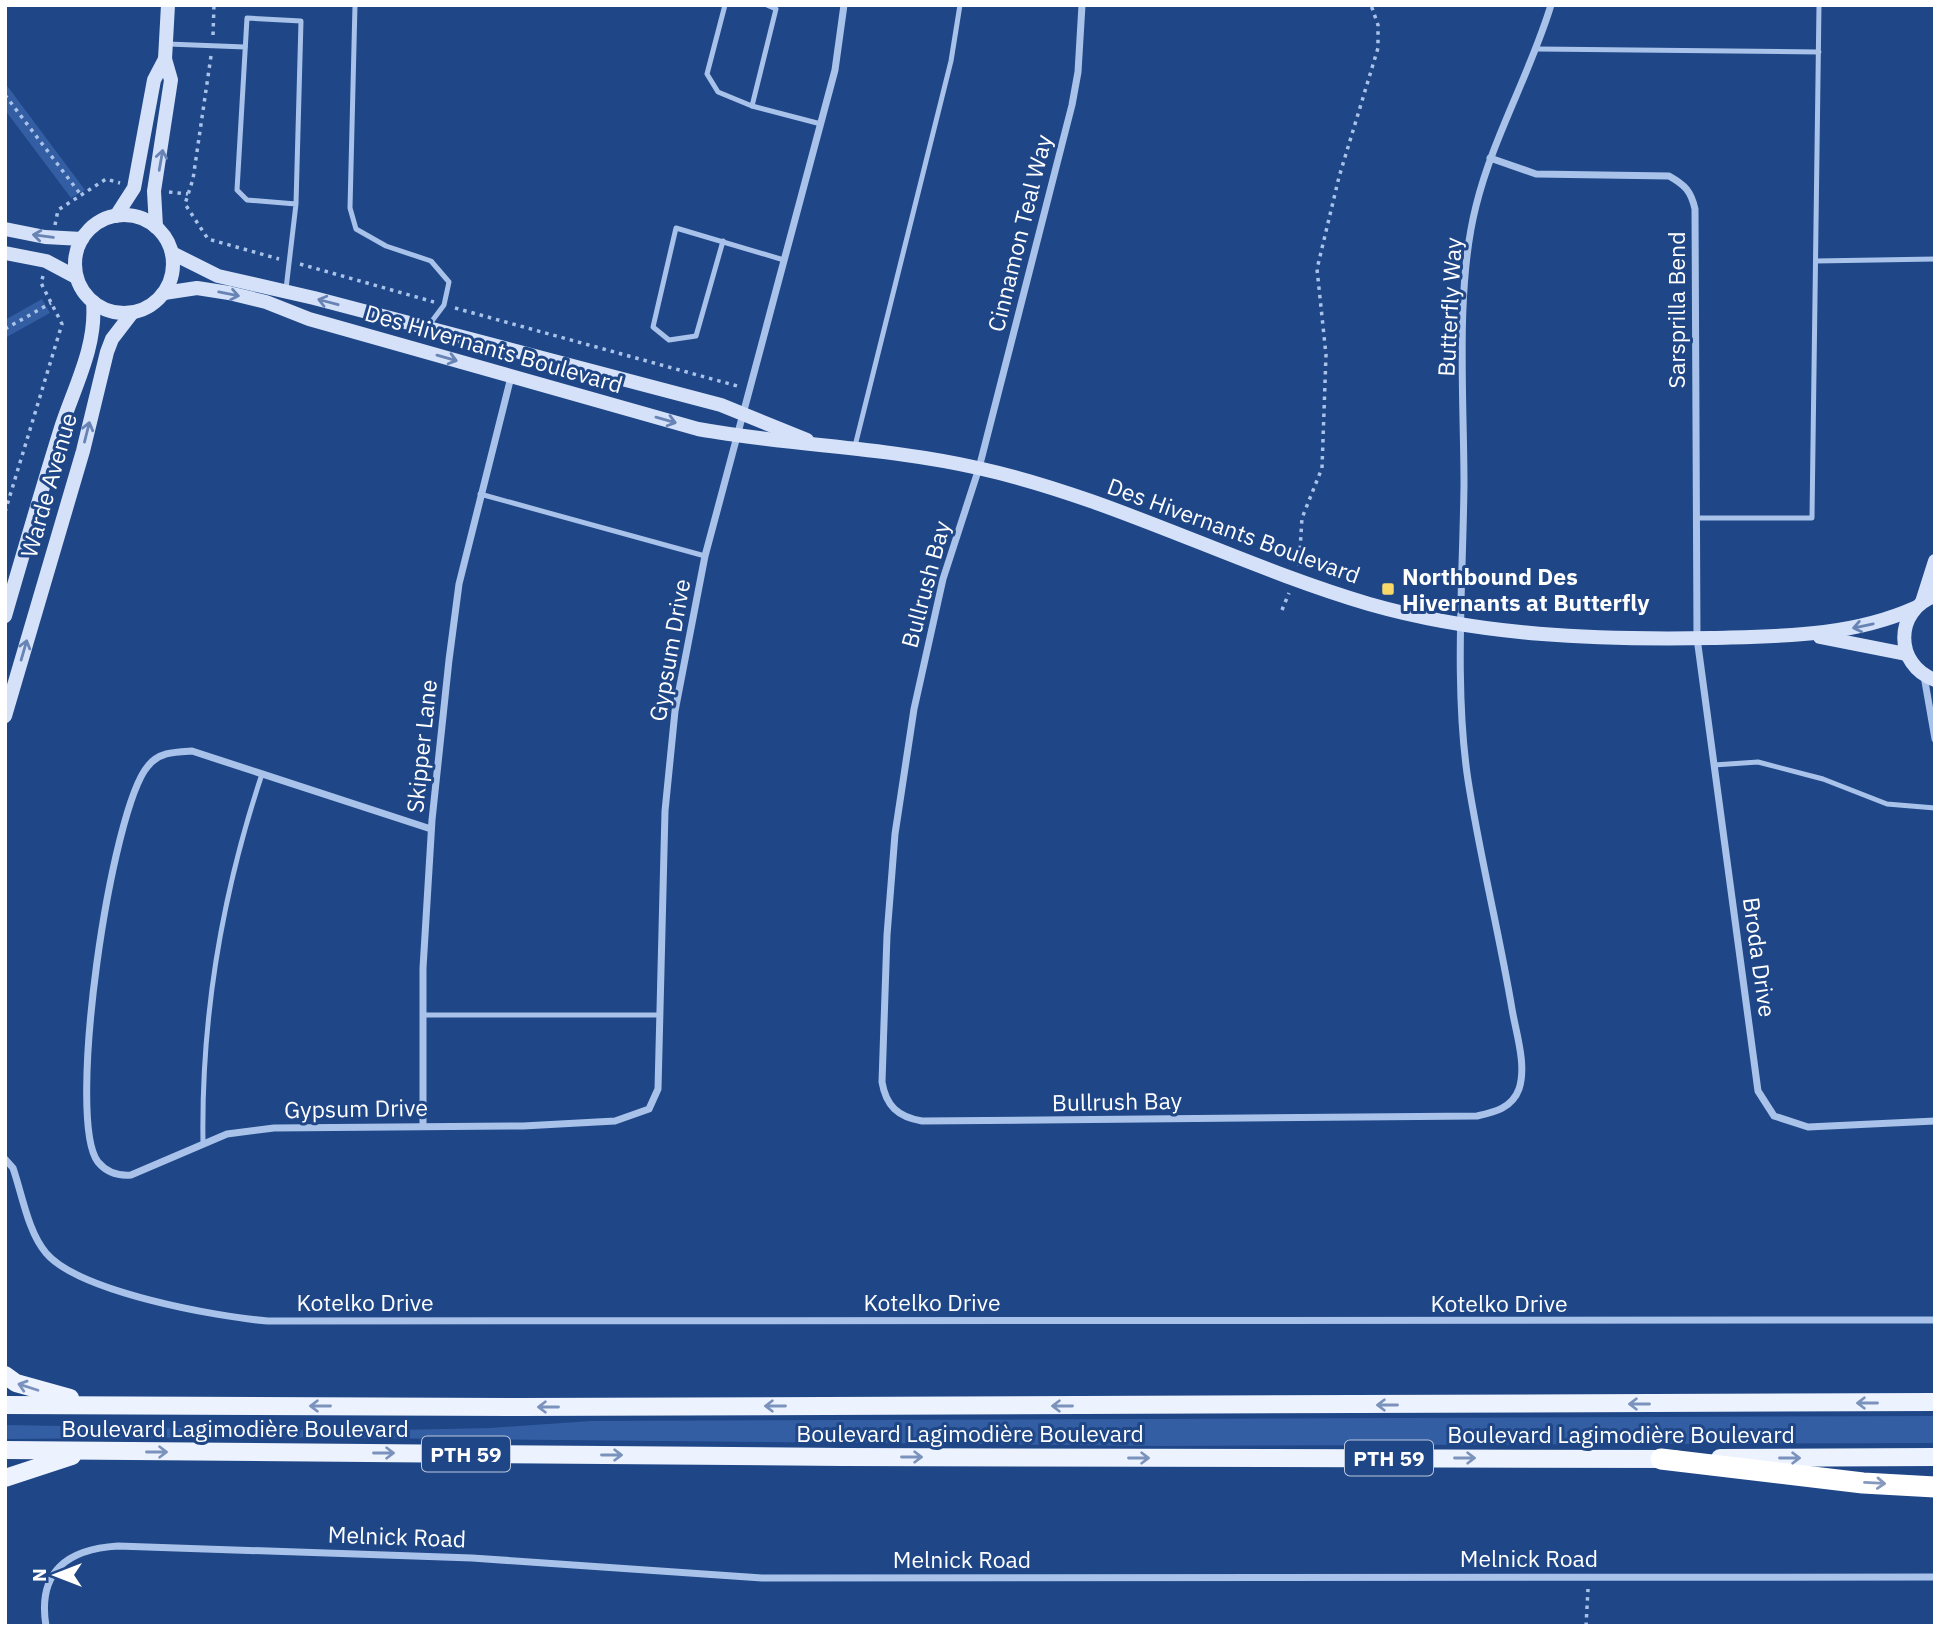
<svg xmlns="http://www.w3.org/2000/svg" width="1940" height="1631" viewBox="0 0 1940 1631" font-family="'IBM Plex Sans',sans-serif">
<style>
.green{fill:#335ea3}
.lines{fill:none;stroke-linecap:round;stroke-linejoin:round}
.path{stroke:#a8c2ea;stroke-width:3.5;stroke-dasharray:3.5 5;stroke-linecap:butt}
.lane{stroke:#a8c2ea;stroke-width:5}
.street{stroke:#a8c2ea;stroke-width:7}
.secondary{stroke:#d4e1f8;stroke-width:14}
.primary{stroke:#ecf2fe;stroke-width:18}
.highway{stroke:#fff;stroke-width:21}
.oneway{stroke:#6784b4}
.oneway2{stroke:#7b93bc}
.oneway3{stroke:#8499bc}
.poi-dot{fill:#f8d868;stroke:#1f4686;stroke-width:2.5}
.labels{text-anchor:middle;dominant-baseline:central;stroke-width:6;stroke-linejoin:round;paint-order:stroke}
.shield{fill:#1f4686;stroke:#bcc8db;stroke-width:2}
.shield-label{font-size:21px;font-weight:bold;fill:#fff}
.street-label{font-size:23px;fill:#fff;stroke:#1f4686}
.poi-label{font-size:23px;font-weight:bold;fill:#fff;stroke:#1f4686;text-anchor:start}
</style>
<rect width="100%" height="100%" fill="#1f4686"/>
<g class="green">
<path d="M5 83 85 190 71 198 5 110Z"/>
<path d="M42 299 50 313 5 338V320Z"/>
<path d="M1935 1416V1443L1162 1446 256 1437 5 1439V1425L352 1431 490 1428 591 1421Z"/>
</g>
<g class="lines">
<g class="path">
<path d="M213 35 214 5"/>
<path d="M211 56 193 179 185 204 208 239 279 259"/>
<path d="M5 95 81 195"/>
<path d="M169 192 188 194"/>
<path d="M55 225 58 210 106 179 120 183"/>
<path d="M300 264 434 302"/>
<path d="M455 308 741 387"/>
<path d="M5 329 51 303"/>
<path d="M5 512 62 324 41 283 43 276"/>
<path d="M1299 566 1302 518 1322 468 1326 355 1317 269 1339 177 1378 48V25L1371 5"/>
<path d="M1282 610 1289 593"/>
<path d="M1586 1626 1588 1589"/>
</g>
<g class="lane">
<path d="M355 5 350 208 356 229 386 246 431 261 449 282 444 305 429 325"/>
<path d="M725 5 707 74 718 92 752 106 821 124"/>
<path d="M168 44 245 47"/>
<path d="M1538 49 1819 52"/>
<path d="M752 106 776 9 767 5"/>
<path d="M723 241 696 336 669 340 653 327 676 228 784 260"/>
<path d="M1816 261 1935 259"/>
<path d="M286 289 296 204 247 200 237 190 247 18 301 21 296 204"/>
<path d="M855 446 951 61 960 5"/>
<path d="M480 494 705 556"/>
<path d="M1697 518H1812L1819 5"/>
<path d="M1714 765 1758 762 1823 779 1887 804 1935 808"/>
<path d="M423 1015H659"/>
<path d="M203 1143C201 1015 222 894 262 774"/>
</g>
<g class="street">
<path d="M1082 5 1078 72 1072 105 979 468 943 579 914 709 895 834 887 935 882 1082C886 1106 898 1117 922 1121L1477 1116C1495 1112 1512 1108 1519 1089 1527 1065 1516 1033 1512 1009 1499 932 1480 857 1468 780 1454 688 1463 579 1464 484 1464 399 1455 288 1476 206 1493 137 1530 74 1551 5"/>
<path d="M1490 158 1536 174 1669 176C1685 185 1691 191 1695 209L1697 638 1758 1091 1774 1116 1808 1127 1935 1121"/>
<path d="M1924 676 1935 739"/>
<path d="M431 829 192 751C175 752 159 752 148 766 111 808 65 1120 98 1162 107 1173 118 1176 131 1175L227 1134 274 1128 523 1126 615 1121 649 1109 658 1089 665 811 675 711 705 556 835 70 844 5"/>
<path d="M423 1126V968L432 820 449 660 459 584 511 377"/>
<path d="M5 1159 13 1168C22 1194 28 1232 46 1253 79 1292 217 1317 268 1321L1935 1320"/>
<path d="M46 1626C37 1571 68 1549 118 1546L472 1558 762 1578 1935 1577"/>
</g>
<g class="secondary">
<circle cx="124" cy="264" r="49"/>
<path d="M116 216 134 188 154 80 165 59"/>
<path d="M156 227 154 191 171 80 165 59 168 5"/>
<path d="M5 229 45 237 82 239"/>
<path d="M5 253 46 261 76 277"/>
<path d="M172 253 218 276 314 298 721 405 807 440"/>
<path d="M164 293 197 288 229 293 266 302 309 319 698 429C791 446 886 447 978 468 1113 498 1237 565 1369 604 1481 636 1596 640 1712 638 1781 636 1850 637 1915 608"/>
<path d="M1935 596C1894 610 1894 665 1935 680"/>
<path d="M1922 602 1935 561"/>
<path d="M5 616C23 554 41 492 60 431 73 389 97 348 93 302"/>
<path d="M1820 637 1906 654"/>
<path d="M5 716 83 451 107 352 112 339 132 313"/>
</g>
<g class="primary">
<path d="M5 1375 16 1383 70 1398"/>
<path d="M5 1405 518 1407 1935 1402"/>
<path d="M5 1450 843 1457 1675 1459"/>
<path d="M1720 1458 1935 1457"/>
<path d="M5 1478 72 1456"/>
</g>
<path class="highway" d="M1661 1459 1863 1483 1935 1487"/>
</g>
<defs><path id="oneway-shaft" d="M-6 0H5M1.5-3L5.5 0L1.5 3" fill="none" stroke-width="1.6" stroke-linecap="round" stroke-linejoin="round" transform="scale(1.75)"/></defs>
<g class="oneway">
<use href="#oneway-shaft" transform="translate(161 160) rotate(-80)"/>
<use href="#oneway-shaft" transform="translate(43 236) rotate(-173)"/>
<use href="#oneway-shaft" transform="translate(229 294) rotate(11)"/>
<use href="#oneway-shaft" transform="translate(328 302) rotate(-165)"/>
<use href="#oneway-shaft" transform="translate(447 358) rotate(16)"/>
<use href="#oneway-shaft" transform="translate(666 420) rotate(16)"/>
<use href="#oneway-shaft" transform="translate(87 432) rotate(-76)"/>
<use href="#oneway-shaft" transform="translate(1863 626) rotate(168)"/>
<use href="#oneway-shaft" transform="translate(24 650) rotate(-74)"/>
</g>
<g class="oneway2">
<use href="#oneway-shaft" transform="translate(28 1387) rotate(-162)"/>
<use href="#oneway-shaft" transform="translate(1867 1403) rotate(180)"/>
<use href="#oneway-shaft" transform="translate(1639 1404) rotate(180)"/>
<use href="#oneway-shaft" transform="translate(1387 1405) rotate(180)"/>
<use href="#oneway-shaft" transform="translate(320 1406) rotate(-180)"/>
<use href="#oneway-shaft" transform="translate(775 1406) rotate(180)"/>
<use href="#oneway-shaft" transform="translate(1062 1406) rotate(180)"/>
<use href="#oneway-shaft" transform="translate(548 1407) rotate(180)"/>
<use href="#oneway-shaft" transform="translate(157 1452)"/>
<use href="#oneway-shaft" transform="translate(384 1453)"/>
<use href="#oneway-shaft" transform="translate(612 1455)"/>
<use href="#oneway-shaft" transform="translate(912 1457)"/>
<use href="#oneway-shaft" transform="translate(1139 1458)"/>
<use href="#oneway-shaft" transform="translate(1465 1458)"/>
<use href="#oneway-shaft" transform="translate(1790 1458)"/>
</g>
<use class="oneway3" href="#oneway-shaft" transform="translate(1875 1483) rotate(3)"/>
<rect class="poi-dot" x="1381" y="582" width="14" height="14" rx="3.5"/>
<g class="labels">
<g class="shield">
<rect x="422" y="1436.5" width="88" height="35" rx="5"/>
<rect x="1345" y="1440.5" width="88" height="35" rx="5"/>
</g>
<g class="shield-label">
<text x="466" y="1454">PTH 59</text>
<text x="1389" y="1458">PTH 59</text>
</g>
<g class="street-label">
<text transform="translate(1019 233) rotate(-76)">Cinnamon Teal Way</text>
<text transform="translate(1449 307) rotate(-87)">Butterfly Way</text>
<text transform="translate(1676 310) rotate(-90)">Sarsprilla Bend</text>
<text transform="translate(494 348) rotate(16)">Des Hivernants Boulevard</text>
<text transform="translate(48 485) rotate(-74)">Warde Avenue</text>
<text transform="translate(1234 530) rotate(20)">Des Hivernants Boulevard</text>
<text transform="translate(925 584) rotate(-75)">Bullrush Bay</text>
<text transform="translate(669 650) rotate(-80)">Gypsum Drive</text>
<text transform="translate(421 746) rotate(-84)">Skipper Lane</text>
<text transform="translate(1760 957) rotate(82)">Broda Drive</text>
<text transform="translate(1117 1101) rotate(-1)">Bullrush Bay</text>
<text transform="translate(356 1108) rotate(-1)">Gypsum Drive</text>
<text x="365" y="1302">Kotelko Drive</text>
<text x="932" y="1302">Kotelko Drive</text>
<text x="1499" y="1303">Kotelko Drive</text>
<text x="235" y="1428">Boulevard Lagimodière Boulevard</text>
<text x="970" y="1433">Boulevard Lagimodière Boulevard</text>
<text x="1621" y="1434">Boulevard Lagimodière Boulevard</text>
<text transform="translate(397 1536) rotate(2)">Melnick Road</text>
<text x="1529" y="1558">Melnick Road</text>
<text x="962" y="1559">Melnick Road</text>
</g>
<g class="poi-label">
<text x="1402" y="576">Northbound Des<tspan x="1402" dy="26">Hivernants at Butterfly</tspan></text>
</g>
</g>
<rect width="1940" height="1631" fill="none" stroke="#ffffff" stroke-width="14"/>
<g transform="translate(56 1575) rotate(270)" stroke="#1f4686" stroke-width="5" paint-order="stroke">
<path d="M0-5L12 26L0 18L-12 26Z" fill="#ffffff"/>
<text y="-10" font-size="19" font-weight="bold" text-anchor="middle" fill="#ffffff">N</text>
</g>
</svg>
